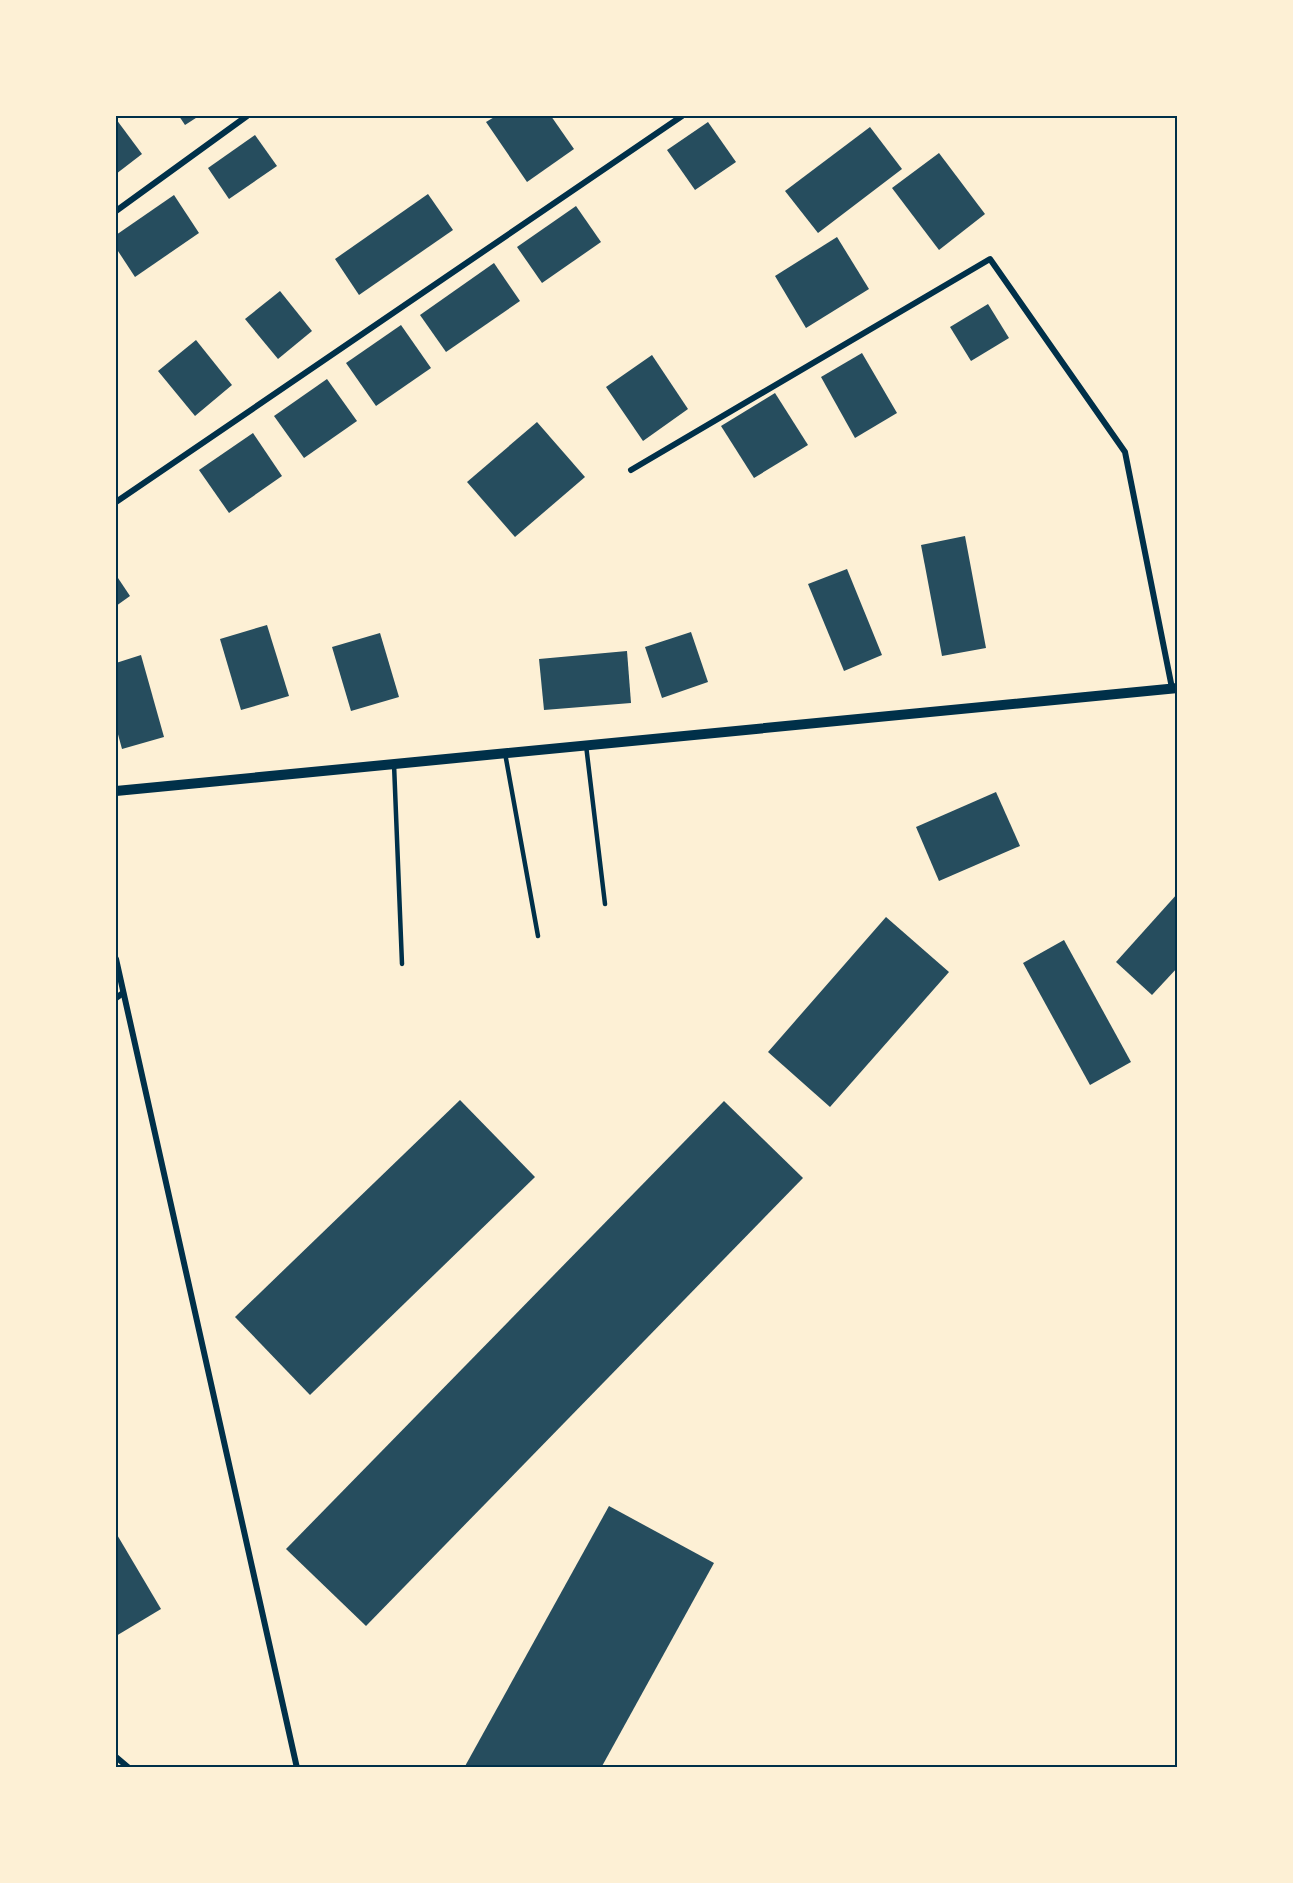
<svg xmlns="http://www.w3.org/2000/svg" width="1293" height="1883" viewBox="0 0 1293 1883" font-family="'PT Serif',serif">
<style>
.building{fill:#264d5e}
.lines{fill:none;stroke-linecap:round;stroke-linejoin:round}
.service{stroke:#003049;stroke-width:4.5}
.minor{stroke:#003049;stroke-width:6}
.tertiary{stroke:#003049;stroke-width:10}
.neatline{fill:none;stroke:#003049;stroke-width:2}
</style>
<rect width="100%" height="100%" fill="#fdf0d5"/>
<g class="building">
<path d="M179 116H199L185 125Z"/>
<path d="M496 116H551L574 149 527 182 486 122Z"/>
<path d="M116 119 142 154 116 174Z"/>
<path d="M708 122 736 162 695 190 667 150Z"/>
<path d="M870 127 902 169 818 233 785 191Z"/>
<path d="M255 135 277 166 229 199 208 168Z"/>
<path d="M939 153 985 214 939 250 892 188Z"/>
<path d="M428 194 453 230 359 295 335 259Z"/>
<path d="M174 195 199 233 135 277 116 248V235Z"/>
<path d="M576 206 601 242 542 283 517 247Z"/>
<path d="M837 237 869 289 806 328 775 276Z"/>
<path d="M494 263 520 301 446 352 420 315Z"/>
<path d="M280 291 312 331 278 359 245 319Z"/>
<path d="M988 304 1009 338 971 361 950 327Z"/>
<path d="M401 325 431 368 376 406 346 363Z"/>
<path d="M196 340 232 385 195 416 158 371Z"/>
<path d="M862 353 897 413 855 438 821 377Z"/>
<path d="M652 355 688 409 643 441 606 387Z"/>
<path d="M327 379 357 421 304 458 274 416Z"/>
<path d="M775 393 808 445 754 478 721 426Z"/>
<path d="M537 422 585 477 515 537 467 482Z"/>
<path d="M253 433 282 476 229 513 199 470Z"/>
<path d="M965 536 986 648 942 656 921 545Z"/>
<path d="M847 569 882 655 844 671 808 584Z"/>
<path d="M116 575 130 596 116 606Z"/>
<path d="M267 625 289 696 241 710 220 639Z"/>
<path d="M691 632 708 682 662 698 645 647Z"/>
<path d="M380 633 399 697 351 711 332 647Z"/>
<path d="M627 651 631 703 544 710 539 659Z"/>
<path d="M141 655 164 737 122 749 116 727V663Z"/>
<path d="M996 792 1020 846 939 881 916 827Z"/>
<path d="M1178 893V967L1152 995 1116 962Z"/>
<path d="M886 917 949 972 830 1107 768 1052Z"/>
<path d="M1064 940 1131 1062 1090 1085 1023 963Z"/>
<path d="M460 1100 535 1177 310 1395 235 1317Z"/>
<path d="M724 1101 803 1178 366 1626 286 1549Z"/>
<path d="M609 1506 714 1563 601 1768H464Z"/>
<path d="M116 1533 161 1609 116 1636Z"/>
</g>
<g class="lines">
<g class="service">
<path d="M586 745 605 904"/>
<path d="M505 753 538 936"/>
<path d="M394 764 402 964"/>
</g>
<g class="minor">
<path d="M116 211 247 116"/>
<path d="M631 470 990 259 1125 452 1172 688"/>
<path d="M116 502 682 116"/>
<path d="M116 959 297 1768"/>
<path d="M116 998 123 993"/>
<path d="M116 1757 129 1768"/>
</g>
<path class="tertiary" d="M116 791 1178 688"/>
</g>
<rect width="1293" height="1883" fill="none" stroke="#fdf0d5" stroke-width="234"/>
<rect x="117" y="117" width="1059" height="1649" class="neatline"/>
</svg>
